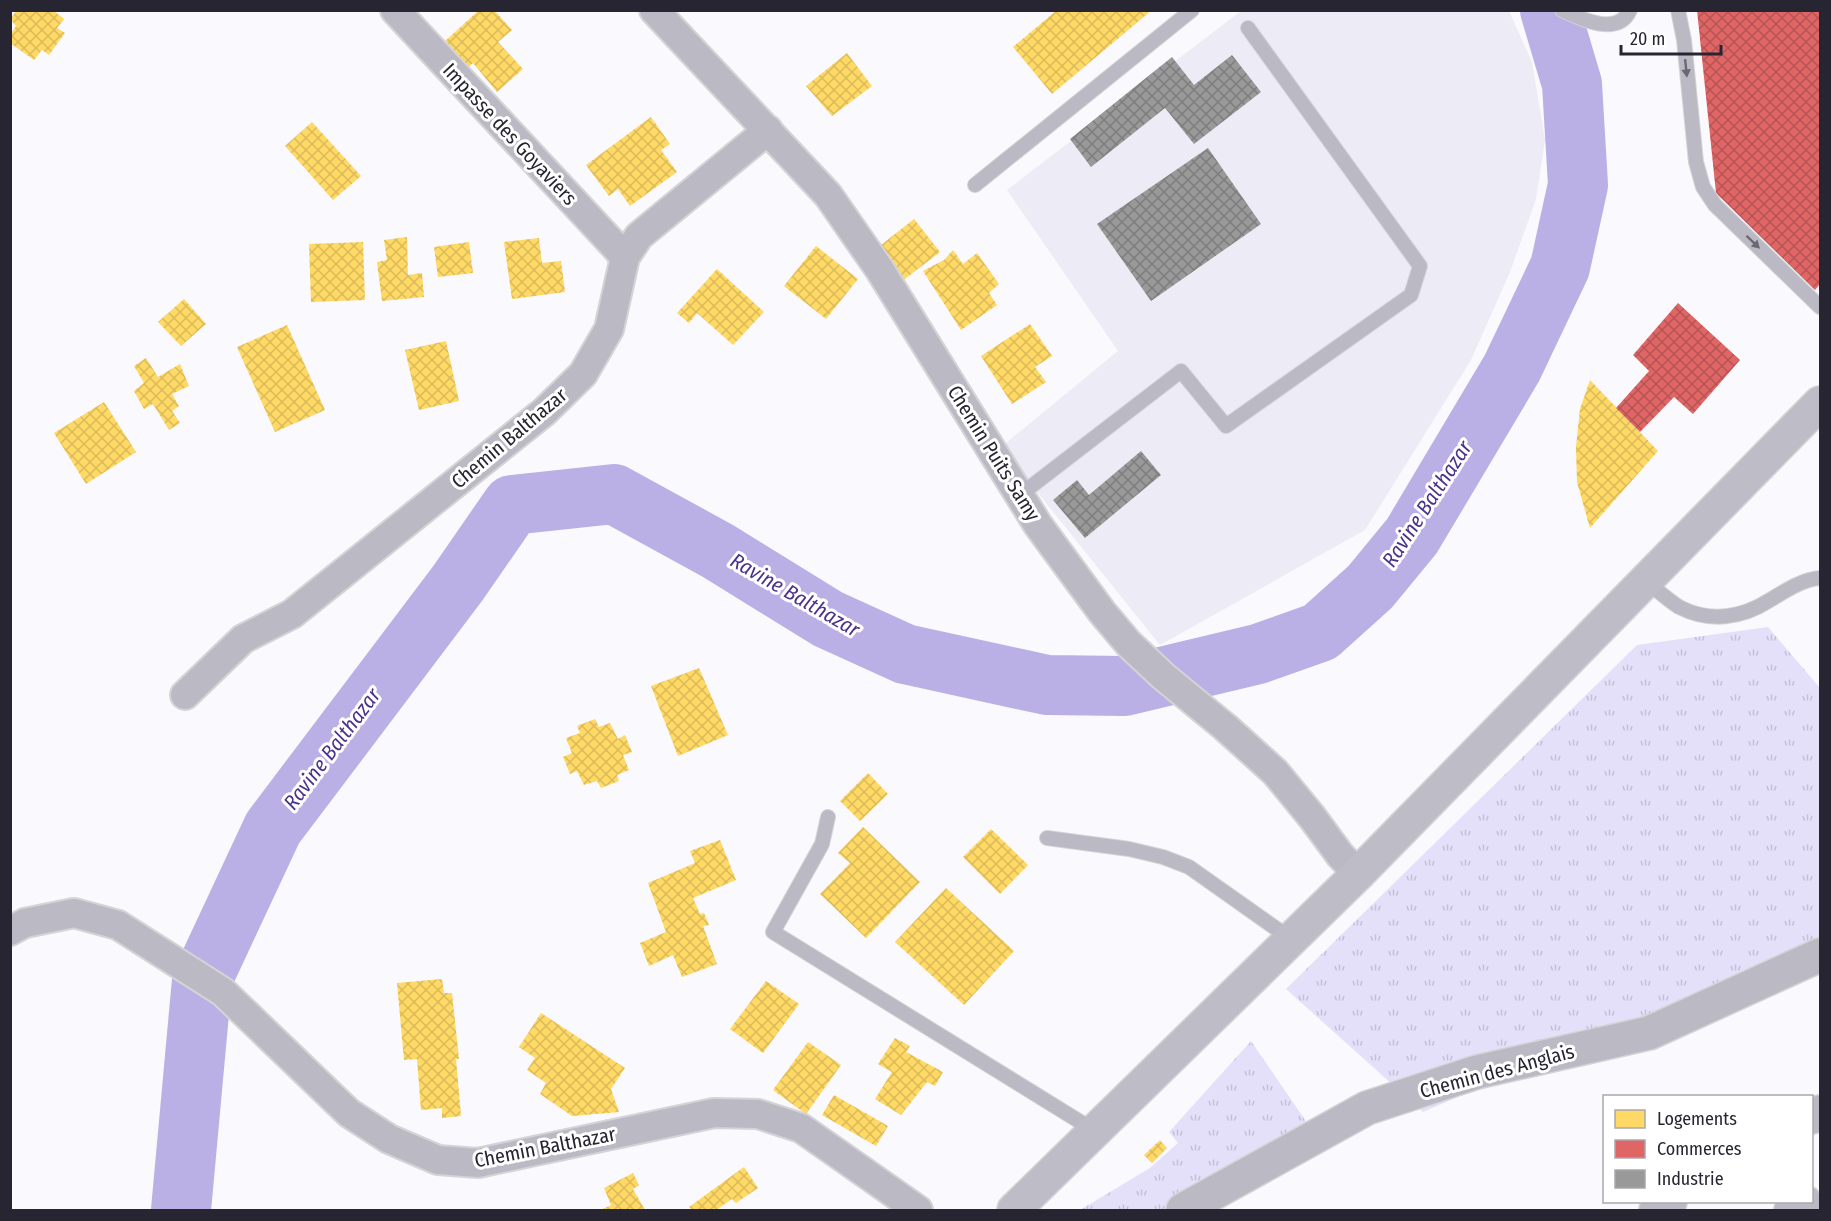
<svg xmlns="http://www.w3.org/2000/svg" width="1831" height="1221" viewBox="0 0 1831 1221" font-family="'Fira Sans Condensed',sans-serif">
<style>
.built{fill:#ecebf6}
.grass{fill:url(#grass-tufts)}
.homes{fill:url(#homes-cross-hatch)}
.shops{fill:url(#shops-cross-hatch)}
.industry{fill:url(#industry-cross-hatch)}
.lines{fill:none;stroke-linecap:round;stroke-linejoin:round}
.river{stroke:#bab0e6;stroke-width:60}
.service-casing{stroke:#d4d4d7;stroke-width:16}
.minor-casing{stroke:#d4d4d7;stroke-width:32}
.tertiary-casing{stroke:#d4d4d7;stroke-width:36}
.primary-casing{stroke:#d4d4d7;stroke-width:36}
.trunk-casing{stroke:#d4d4d7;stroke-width:36}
.service{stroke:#bbb9c4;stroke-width:14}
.minor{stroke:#bbb9c4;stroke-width:28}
.tertiary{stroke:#bbb9c4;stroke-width:33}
.primary{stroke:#bebcc6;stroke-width:33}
.trunk{stroke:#bbb9c4;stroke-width:33}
.oneway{fill:#6a6873}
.labels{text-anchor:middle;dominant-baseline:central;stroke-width:6;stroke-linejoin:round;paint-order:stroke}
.street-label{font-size:20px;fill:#272531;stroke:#fff}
.water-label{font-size:21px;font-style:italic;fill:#4b328b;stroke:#fff}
</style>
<defs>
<pattern id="grass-tufts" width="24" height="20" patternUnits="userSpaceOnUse" patternTransform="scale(1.5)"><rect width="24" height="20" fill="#e5e0fa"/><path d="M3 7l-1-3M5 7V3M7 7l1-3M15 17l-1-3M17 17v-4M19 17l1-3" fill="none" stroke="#c4c0d7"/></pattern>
<pattern id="homes-cross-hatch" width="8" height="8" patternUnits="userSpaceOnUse" patternTransform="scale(1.5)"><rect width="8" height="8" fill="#ffd966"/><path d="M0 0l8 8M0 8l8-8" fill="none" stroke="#dbba59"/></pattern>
<pattern id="shops-cross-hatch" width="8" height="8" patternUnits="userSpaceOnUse" patternTransform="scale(1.5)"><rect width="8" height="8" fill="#e06666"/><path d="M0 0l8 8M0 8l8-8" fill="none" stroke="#b65455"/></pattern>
<pattern id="industry-cross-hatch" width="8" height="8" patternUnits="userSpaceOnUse" patternTransform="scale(1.5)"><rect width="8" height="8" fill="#999"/><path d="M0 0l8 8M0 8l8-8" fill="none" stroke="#7d7d7d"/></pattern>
</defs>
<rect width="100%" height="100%" fill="#faf9fd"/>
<path class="built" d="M1241 11H1509L1532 62 1545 140 1536 199 1510 272 1471 360 1365 530 1160 645 1001 447 1118 351 1007 190Z"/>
<g class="grass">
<path d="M1768 627 1820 688V940L1423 1112 1286 989 1637 645Z"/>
<path d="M1251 1041 1325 1149 1201 1210H1080L1150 1168 1178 1143 1169 1132Z"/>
</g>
<g class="homes">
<path d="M17 10 27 12 53 10 64 19 57 28 65 33 49 55 42 50 34 60 10 43V35L16 26 10 19Z"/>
<path d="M479 10H494L512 30 498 42 523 69 497 92 473 63 465 70 442 44Z"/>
<path d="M1057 10H1152L1052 94 1013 47Z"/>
<path d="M847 53 872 86 832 116 806 86Z"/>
<path d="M651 117 670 144 661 150 677 172 630 206 618 189 609 196 586 165Z"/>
<path d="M312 122 361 176 333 200 285 146Z"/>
<path d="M914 219 940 252 901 282 876 249Z"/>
<path d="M407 237 408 275 422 273 424 297 382 301 377 262 387 260 384 240Z"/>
<path d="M539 238 542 263 561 261 565 292 512 299 504 242Z"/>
<path d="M363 242 365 300 311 302 309 244Z"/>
<path d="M469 242 473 273 438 277 434 247Z"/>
<path d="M816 246 858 279 826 319 784 286Z"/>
<path d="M953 250 963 264 977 253 999 284 989 293 997 305 961 330 923 271 944 260Z"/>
<path d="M717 269 764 312 733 345 697 313 689 323 677 313Z"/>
<path d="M184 299 206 324 181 346 158 322Z"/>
<path d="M1030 324 1052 356 1035 367 1046 382 1012 404 981 356Z"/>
<path d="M287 325 325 410 275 432 237 347Z"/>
<path d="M446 341 459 401 419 410 405 350Z"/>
<path d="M146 358 158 377 180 364 189 386 172 394 179 406 172 411 180 423 169 430 153 404 144 409 134 391 144 383 134 366Z"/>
<path d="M1590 380 1658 451 1590 528 1577 482 1576 447 1580 409Z"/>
<path d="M104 402 136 452 86 484 54 433Z"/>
<path d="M699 668 728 735 678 756 651 686Z"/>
<path d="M595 719 599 727 610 723 618 739 625 735 632 752 623 755 629 770 617 775 619 781 601 788 597 781 584 785 577 771 570 774 563 757 572 753 566 738 580 733 577 726Z"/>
<path d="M868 773 888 794 860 821 840 801Z"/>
<path d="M863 827 920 882 866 938 820 894 850 863 838 853Z"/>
<path d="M991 829 1028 865 1000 894 963 857Z"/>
<path d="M720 840 736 880 693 898 700 914 704 913 709 925 703 926 717 964 682 977 673 955 649 966 640 943 666 932 648 883 695 863 690 851Z"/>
<path d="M946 888 1014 951 964 1005 895 942Z"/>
<path d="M442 979 444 993H452L459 1059H456L461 1116 442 1118V1108L421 1110 417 1059 404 1060 397 983Z"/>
<path d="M766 981 799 1004 763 1053 730 1029Z"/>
<path d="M541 1013 625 1068 611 1089 619 1112 572 1116 540 1094 546 1083 527 1070 535 1058 519 1047Z"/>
<path d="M895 1038 910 1046 906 1052 943 1072 935 1086 927 1082 901 1115 875 1099 892 1072 878 1064Z"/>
<path d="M808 1042 841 1065 806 1114 773 1090Z"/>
<path d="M834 1095 888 1126 876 1146 822 1115Z"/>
<path d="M1160 1140 1167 1148 1152 1163 1144 1155Z"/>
<path d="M744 1167 758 1188 736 1203 732 1199 716 1210H692L689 1207Z"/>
<path d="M633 1173 639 1185 633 1189 645 1210H601L611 1205 604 1188Z"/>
</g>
<g class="shops">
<path d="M1697 10H1820V284L1815 290 1716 193Z"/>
<path d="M1678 303 1740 360 1693 414 1674 397 1640 432 1616 408 1649 371 1633 355Z"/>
</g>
<g class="industry">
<path d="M1232 55 1261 92 1194 144 1165 108 1091 167 1070 139 1172 57 1194 85Z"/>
<path d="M1208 148 1261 224 1151 301 1097 224Z"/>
<path d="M1141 451 1161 475 1085 538 1053 500 1077 480 1089 495Z"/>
</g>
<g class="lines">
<path class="river" d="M181 1210 202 980 273 828 458 583 512 505 614 494 718 551 828 619 905 654 1047 685 1124 686 1258 654 1320 632 1370 587 1412 536 1512 368 1560 267 1578 185 1572 84 1550 10"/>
<defs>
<g id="service">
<path d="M1562 10C1581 19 1618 37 1630 10"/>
<path d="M1678 10 1684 40 1696 162 1703 187 1715 205 1820 307"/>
<path d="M975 185 1192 10"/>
<path d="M1020 495 1181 371 1226 426 1411 295 1420 266 1248 28"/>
<path d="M1646 581C1657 590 1668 600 1679 607 1710 623 1742 618 1770 600 1785 591 1803 579 1820 578"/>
<path d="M828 817 822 844 773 932 1095 1131"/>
<path d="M1047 838 1129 849 1163 857 1189 867 1291 939"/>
</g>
<g id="minor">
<path d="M395 10 625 257"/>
<path d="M654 10 828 195 880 270 1038 525 1102 612 1129 644 1163 676 1225 727 1275 772 1312 817 1340 855 1358 874"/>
<path d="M185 695 243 639 292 614 544 412 583 374 609 329 625 257 639 236 768 130"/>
<path d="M10 931 25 923 74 913 118 925 223 992 349 1113 389 1139 438 1160 478 1163 714 1113 758 1114 801 1128 918 1210"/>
</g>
<path id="tertiary" d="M1183 1210 1367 1108 1477 1072 1649 1033 1820 955"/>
<path id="primary" d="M1014 1210 1358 874 1820 403"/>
<g id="trunk">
<path d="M1812 1117 1820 1112"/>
<path d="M1656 1210 1670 1202"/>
<path d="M1791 1210 1805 1202"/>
</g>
</defs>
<use href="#service" class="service-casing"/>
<use href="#minor" class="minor-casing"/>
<use href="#tertiary" class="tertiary-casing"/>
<use href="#primary" class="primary-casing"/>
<use href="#trunk" class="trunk-casing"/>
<use href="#service" class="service"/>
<use href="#minor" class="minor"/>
<use href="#tertiary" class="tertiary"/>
<use href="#primary" class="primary"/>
<use href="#trunk" class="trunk"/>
</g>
<defs><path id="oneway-solid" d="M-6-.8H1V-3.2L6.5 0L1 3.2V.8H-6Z" transform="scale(1.5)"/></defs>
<g class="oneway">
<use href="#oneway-solid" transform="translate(1686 68) rotate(84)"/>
<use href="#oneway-solid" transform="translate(1753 242) rotate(44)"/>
</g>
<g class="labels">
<g class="street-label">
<text transform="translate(510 134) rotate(47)">Impasse des Goyaviers</text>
<text transform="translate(509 438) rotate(-40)">Chemin Balthazar</text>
<text transform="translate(994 453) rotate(58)">Chemin Puits Samy</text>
<text transform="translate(1497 1071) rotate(-15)">Chemin des Anglais</text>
<text transform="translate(545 1147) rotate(-11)">Chemin Balthazar</text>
</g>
<g class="water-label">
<text transform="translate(1427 504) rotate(-57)">Ravine Balthazar</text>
<text transform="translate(795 595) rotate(30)">Ravine Balthazar</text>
<text transform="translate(332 749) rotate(-53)">Ravine Balthazar</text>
</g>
</g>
<rect width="1831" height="1221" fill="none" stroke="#272531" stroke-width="24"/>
<rect x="1603" y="1095" width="210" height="108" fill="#ffffff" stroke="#a9a8ad" stroke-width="1.5"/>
<rect x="1615" y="1110" width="30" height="18" fill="#ffd966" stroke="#a9a8ad" stroke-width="1.5"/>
<text x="1657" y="1125" font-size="18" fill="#272531">Logements</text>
<rect x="1615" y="1140" width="30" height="18" fill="#e06666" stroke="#a9a8ad" stroke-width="1.5"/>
<text x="1657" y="1155" font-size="18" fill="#272531">Commerces</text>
<rect x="1615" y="1170" width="30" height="18" fill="#999999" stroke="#a9a8ad" stroke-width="1.5"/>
<text x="1657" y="1185" font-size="18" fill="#272531">Industrie</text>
<path d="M1621 45v9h100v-9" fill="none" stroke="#272531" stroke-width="3"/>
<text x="1630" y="45" font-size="18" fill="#272531" stroke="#ffffff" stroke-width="4.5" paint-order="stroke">20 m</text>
</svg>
